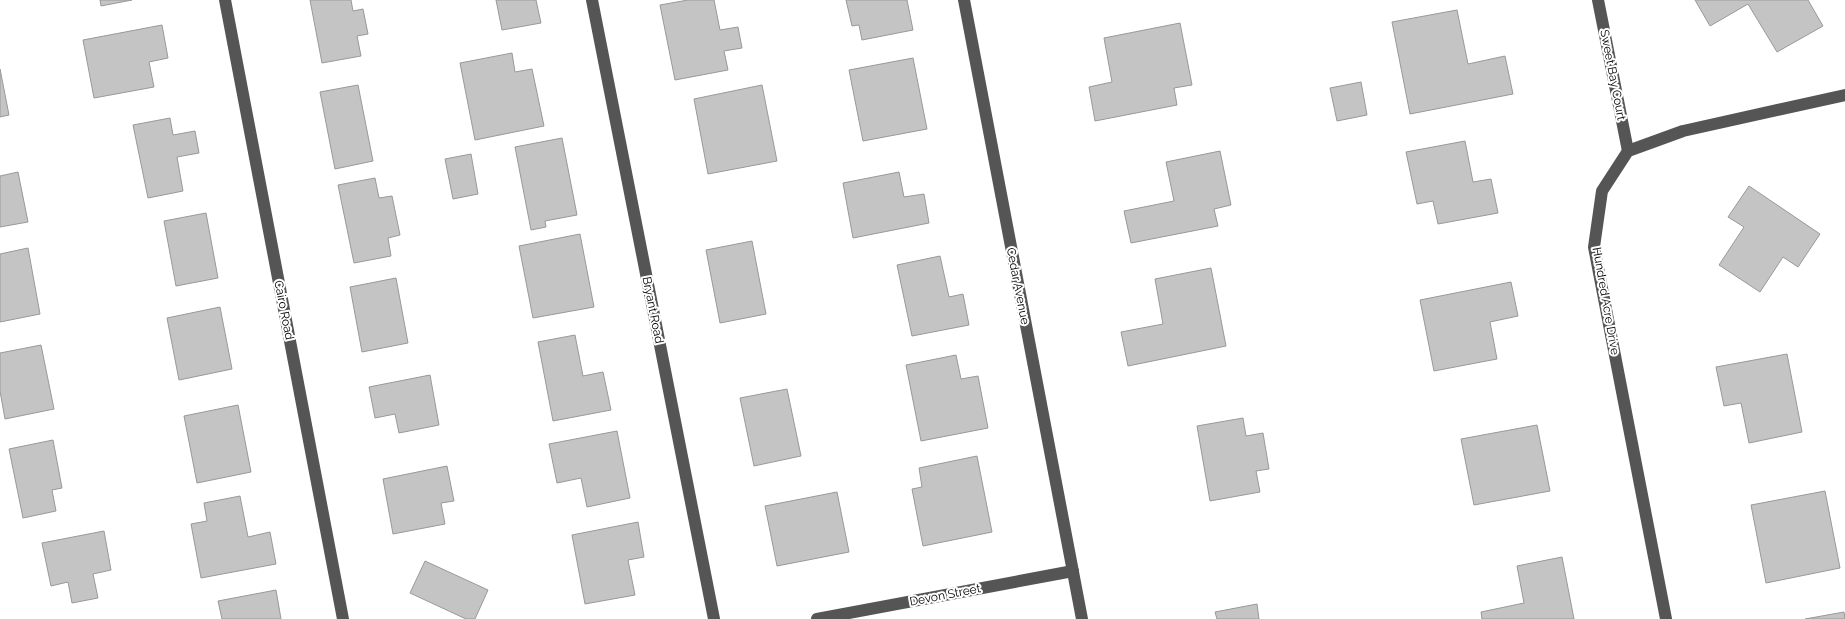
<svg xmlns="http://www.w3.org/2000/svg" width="1845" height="619" viewBox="0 0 1845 619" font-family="Raleway,sans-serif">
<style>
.building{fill:#c4c4c4;stroke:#999}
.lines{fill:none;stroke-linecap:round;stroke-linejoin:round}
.minor{stroke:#555;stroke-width:12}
.labels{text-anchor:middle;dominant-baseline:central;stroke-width:4;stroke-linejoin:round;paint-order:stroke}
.street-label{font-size:12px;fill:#000;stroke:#fff}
</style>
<rect width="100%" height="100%" fill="#fff"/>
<g class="building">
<path d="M100 0H132L101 6Z"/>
<path d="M310 0H351L353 11 363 9 368 34 357 36 361 56 322 63Z"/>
<path d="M496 0H536L541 23 502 30Z"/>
<path d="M688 0H714L720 30 738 27 742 48 724 51 728 70 675 80 660 5Z"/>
<path d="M846 0H907L913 30 862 40 859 25 852 26Z"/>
<path d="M1695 0H1808L1823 26 1777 52 1748 4 1710 26Z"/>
<path d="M1457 10 1468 64 1505 56 1513 94 1410 114 1392 22Z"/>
<path d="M1180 23 1192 85 1174 88 1177 105 1095 121 1089 87 1112 82 1104 38Z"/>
<path d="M162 25 168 58 149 62 154 87 94 98 83 40Z"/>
<path d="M512 53 515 72 532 69 544 126 475 140 460 63Z"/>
<path d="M913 58 927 129 863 141 849 70Z"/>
<path d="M0 69 9 115 0 117Z"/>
<path d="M1361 82 1367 115 1337 121 1330 88Z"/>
<path d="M358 85 373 161 335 169 320 92Z"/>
<path d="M762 85 777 161 708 174 694 99Z"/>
<path d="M170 118 173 135 195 131 199 153 177 157 183 191 148 198 133 125Z"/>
<path d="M562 138 577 215 545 221 546 227 531 230 515 147Z"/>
<path d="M1465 141 1473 182 1491 179 1498 213 1438 224 1433 201 1417 204 1406 152Z"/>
<path d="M1220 151 1231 205 1214 209 1218 226 1131 243 1124 211 1174 201 1166 162Z"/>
<path d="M471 154 478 194 453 199 445 159Z"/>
<path d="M18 172 28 222 0 227V176Z"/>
<path d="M899 172 904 197 924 194 929 223 853 238 843 183Z"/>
<path d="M375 178 379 198 392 196 400 235 388 238 391 256 354 263 338 185Z"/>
<path d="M1749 186 1820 234 1798 267 1783 257 1760 292 1719 265 1744 227 1728 217Z"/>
<path d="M206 213 218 278 176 286 164 221Z"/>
<path d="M580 234 594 307 533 318 519 246Z"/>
<path d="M752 241 766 314 720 323 706 250Z"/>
<path d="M28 248 40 314 0 322V254Z"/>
<path d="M940 256 949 297 963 294 969 325 912 336 897 265Z"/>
<path d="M1211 268 1226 346 1128 366 1121 332 1163 324 1155 279Z"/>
<path d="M396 278 408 343 362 352 350 287Z"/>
<path d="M1511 282 1518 316 1490 322 1497 359 1434 371 1420 300Z"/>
<path d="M220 307 232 369 179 380 167 318Z"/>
<path d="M575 335 583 376 603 372 611 410 553 421 538 342Z"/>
<path d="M41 345 54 409 5 419 0 391V353Z"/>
<path d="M1787 354 1802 432 1749 443 1741 403 1724 406 1716 367Z"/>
<path d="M956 355 961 379 978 376 988 428 921 441 906 365Z"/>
<path d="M430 375 439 425 399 433 395 414 375 418 369 387Z"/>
<path d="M787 389 801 456 754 466 740 398Z"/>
<path d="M238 405 251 472 197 483 184 416Z"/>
<path d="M1243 418 1246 436 1263 433 1269 469 1256 471 1260 492 1210 501 1197 426Z"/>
<path d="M1537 425 1550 491 1474 505 1461 439Z"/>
<path d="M617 431 630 498 587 507 581 478 557 483 549 444Z"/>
<path d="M53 440 62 488 52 490 56 511 23 518 9 449Z"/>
<path d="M977 456 992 532 923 546 912 489 922 487 919 468Z"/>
<path d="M447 466 454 501 441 503 445 524 393 534 383 479Z"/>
<path d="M1825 491 1840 568 1766 583 1751 505Z"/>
<path d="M837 492 849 552 777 566 765 506Z"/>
<path d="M240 496 248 537 270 532 276 564 201 578 191 524 207 521 204 503Z"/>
<path d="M638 522 644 557 628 560 635 595 585 604 572 535Z"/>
<path d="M104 531 111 570 93 574 98 598 72 603 68 582 51 586 42 543Z"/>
<path d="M1562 557 1574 619H1482L1481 612 1524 603 1517 566Z"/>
<path d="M425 561 488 590 475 619H466L410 593Z"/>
<path d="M276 590 281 619H222L218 601Z"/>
<path d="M1257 604 1259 619H1217L1215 612Z"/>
<path d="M1844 612 1845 619H1805Z"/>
</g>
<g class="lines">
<g class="minor">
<path d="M225 0 343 619"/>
<path d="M592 0 714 619"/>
<path d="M964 0 1082 619"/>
<path d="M1598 0 1628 151"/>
<path d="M817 619 1073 571"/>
<path d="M1666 619 1594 247 1602 191 1628 151 1683 131 1845 95"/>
</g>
</g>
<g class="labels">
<g class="street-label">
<text transform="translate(1613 75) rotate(79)">Sweet Bay Court</text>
<text transform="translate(1018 286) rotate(79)">Cedar Avenue</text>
<text transform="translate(1606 301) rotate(80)">Hundred Acre Drive</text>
<text transform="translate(284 310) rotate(79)">Cairo Road</text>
<text transform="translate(653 310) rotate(79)">Bryant Road</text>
<text transform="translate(945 595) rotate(-11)">Devon Street</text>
</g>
</g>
</svg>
